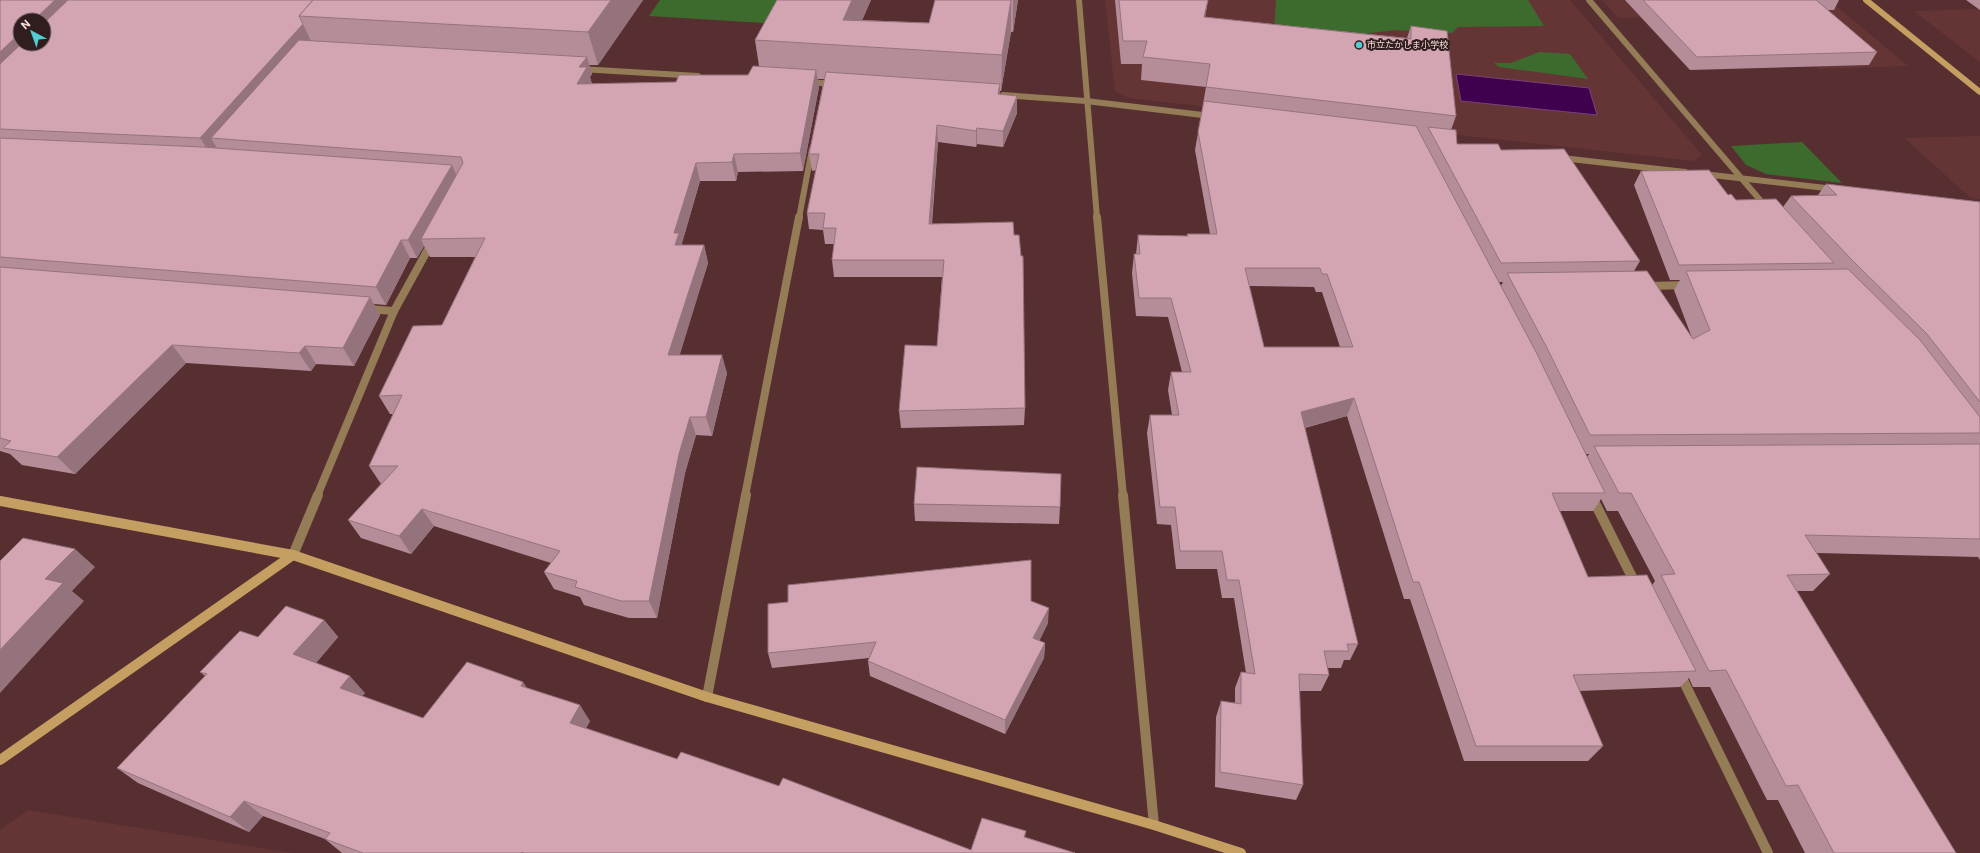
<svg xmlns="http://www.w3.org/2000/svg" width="1980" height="853" viewBox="0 0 1980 853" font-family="Roboto,'Noto Sans JP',sans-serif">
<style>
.built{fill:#653536}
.green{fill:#3d6b2e}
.water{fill:#3f004d;stroke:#774378}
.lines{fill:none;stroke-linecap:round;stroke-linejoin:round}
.street-far2{stroke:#947c57;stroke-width:6}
.street-far1{stroke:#947c57;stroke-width:8}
.street{stroke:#947c57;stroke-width:10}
.secondary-far1{stroke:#c59f62;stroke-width:6}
.secondary{stroke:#c59f62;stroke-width:10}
.wall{fill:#b58d99;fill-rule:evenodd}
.shaded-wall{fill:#94737d}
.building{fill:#d3a4b2;stroke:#94737d;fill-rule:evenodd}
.poi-dot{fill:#51ccd1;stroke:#301e1e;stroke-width:1.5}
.labels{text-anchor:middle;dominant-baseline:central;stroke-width:4;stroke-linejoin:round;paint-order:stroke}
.far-poi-label{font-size:9px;fill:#f9dfde;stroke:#301e1e;text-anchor:start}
</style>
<rect width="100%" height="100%" fill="#572f30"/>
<g class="built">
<path d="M1105 0H1570L1702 155 1693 161 1128 98 1115 91Z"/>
<path d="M1602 0H1829L1908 66 1819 69 1758 14 1618 18Z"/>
<path d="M1980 9V62L1914 11Z"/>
<path d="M1980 136V199L1971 198 1904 138Z"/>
<path d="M28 810 292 853H0V830Z"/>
</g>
<g class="green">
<path d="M660 0H778L765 23 649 16Z"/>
<path d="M1276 0H1528L1544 26 1458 27 1452 33 1395 30 1355 35 1274 31Z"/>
<path d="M1539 52 1570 54 1588 79 1499 67 1494 63H1511Z"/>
<path d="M1802 142 1842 183 1766 174 1746 165 1731 146Z"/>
</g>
<path class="water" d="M1456 74 1589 88 1597 115 1461 101Z"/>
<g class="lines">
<g class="street-far2">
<path d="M1079 0 1097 218"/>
<path d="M1589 0 1766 207"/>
<path d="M580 69 698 76"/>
<path d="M808 82 834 84"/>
<path d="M1003 95 1086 101 1211 116"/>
<path d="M1562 158 1685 172"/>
<path d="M1703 174 1834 189"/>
<path d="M799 218 812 149"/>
</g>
<g class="street-far1">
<path d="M1097 217 1123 496"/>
<path d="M1647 286 1688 285"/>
<path d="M367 309 394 311"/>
<path d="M317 496 394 311 432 242"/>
<path d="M745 496 799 217"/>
</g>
<g class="street">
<path d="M1123 495 1154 825"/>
<path d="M1592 497 1636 585"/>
<path d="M293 555 318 495"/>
<path d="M1680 674 1768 853"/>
<path d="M707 697 746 495"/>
</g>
<path class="secondary-far1" d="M1866 0 1980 92"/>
<g class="secondary">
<path d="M0 501 293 555 707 697 1154 825 1241 853"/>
<path d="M0 760 293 555"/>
</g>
</g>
<g class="wall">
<path d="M0 0H643L598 65H589L592 74 590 77 592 84 676 82 748 75 759 66 755 40 777 0H871L862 20 929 23 935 0H1018L1013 32H1011L1001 91H1000V94L1017 96V113L1003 147 977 144 976 147 938 142 932 224 1025 408 1024 425 901 428 899 411 937 346 942 277H834L832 260 834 244H825L823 230 809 229 807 213 816 170 812 171 809 154 824 79H817L819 87 803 171 738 172 736 181H700L682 243V245H704L708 263 679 355 727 373 712 436 696 435 685 473 657 618H629L584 605 580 597 554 589 544 572 551 563 434 526 411 554 361 538 348 520 381 484 369 466 393 414H390L379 396 442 325 475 257H430L424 246 417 258H410L386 305 374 304 380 315 354 366 316 364 311 371 186 363 75 474 22 465 10 454 0 451Z"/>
<path d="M1115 0H1208L1205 17 1407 38 1411 26 1456 116 1451 130 1457 144 1501 150 1640 261 1634 271 1692 338 1674 290 1680 280H1670L1634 185 1641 171 1728 195 1736 200 1783 207 1791 196 1818 195 1826 184 1980 202V560L1978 557 1817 553 1830 574 1813 591H1797L1956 853H1805L1778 800H1767L1710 687H1693L1689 678 1680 687 1579 691 1603 746 1588 761H1464L1410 599H1404L1347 416 1305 428 1358 644 1350 660H1344L1341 668H1327L1329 675 1321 691H1299L1303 785 1296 800 1215 787 1216 717 1221 701 1235 703V688L1241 672 1246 673 1234 598H1222L1217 569H1176L1171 525 1157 524 1147 433 1150 415H1172L1168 390 1171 372H1182L1168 317 1136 316 1132 273 1134 254H1136L1138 235 1187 236V234H1210L1195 150 1206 87 1141 80 1142 64H1121ZM1499 282H1503L1501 286ZM1249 286 1314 287 1316 292H1322L1340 347H1264ZM1586 454H1589L1587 457ZM1601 499 1607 511H1618L1655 581 1652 585 1588 577 1560 511H1593Z"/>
<path d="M1625 0H1839L1834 10H1827L1877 52 1869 65 1690 70Z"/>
<path d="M1966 0H1980V10Z"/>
<path d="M914 504 1060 507 1059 524 915 521Z"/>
<path d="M1031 601 1048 623 1039 641 1045 643 1044 658 1005 734 870 676 868 661 869 658 772 668 768 653Z"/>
<path d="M324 620 338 637 316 663 365 693 362 696 423 718 527 688 590 721 586 728 677 759 779 786 971 850 1026 831 1025 837 1075 853H342L325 839 263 816 249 832 138 783 117 768 205 676 200 672 258 637Z"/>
</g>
<g class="shaded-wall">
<path d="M55 0H84L44 38V20H34Z"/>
<path d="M611 0H643L598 65 588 32Z"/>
<path d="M852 0H871L851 46 843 20Z"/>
<path d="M1011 0V32L1001 91 1002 55Z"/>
<path d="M1013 0H1018L1013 32Z"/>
<path d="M1208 0 1201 40 1204 17Z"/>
<path d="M303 24 311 41 225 139 211 138 217 148 211 155 200 138Z"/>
<path d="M20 33V44H38L0 81V52Z"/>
<path d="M587 57 592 74 590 77 592 85 577 84 579 67Z"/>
<path d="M816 70 819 87 803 171 800 153Z"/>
<path d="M1000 84V100L998 94Z"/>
<path d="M1017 96V113L1003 147V131Z"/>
<path d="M937 125 938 142 930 240 929 224Z"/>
<path d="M977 128V144L976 147V131Z"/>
<path d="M734 154 738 172 736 181 732 162Z"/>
<path d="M696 163 700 181 682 243 684 251 675 245 674 233Z"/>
<path d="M452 165 460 183 421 239 424 246 417 258 408 240Z"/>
<path d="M401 240 410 258 386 305 376 287Z"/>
<path d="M704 245 708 263 674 374 668 355Z"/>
<path d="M370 297 380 315 354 366 343 348Z"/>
<path d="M172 345 186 363 75 474 57 457Z"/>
<path d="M305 346 316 364 311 371 299 353Z"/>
<path d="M722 355 727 373 712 436 706 417Z"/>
<path d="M1354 398 1347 416 1295 430 1301 412Z"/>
<path d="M690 417 696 435 685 473 657 618 649 601 679 454Z"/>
<path d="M422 509 434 526 411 554 399 536Z"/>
<path d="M75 549 95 567 72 591 84 601 0 693V650L45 579Z"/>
<path d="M1049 608 1048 623 1033 654V638Z"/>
<path d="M324 620 338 637 309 671 293 654Z"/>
<path d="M1045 643 1044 658 1005 734V720Z"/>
<path d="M350 676 365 693 355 704 340 688Z"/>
<path d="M523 682 534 698 521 686Z"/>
<path d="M580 705 590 721 580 739 570 723Z"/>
<path d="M244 801 263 816 249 832 230 817Z"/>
</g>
<g class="building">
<path d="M0 0H55L34 20H20V33L0 52Z"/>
<path d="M68 0H313L299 16 303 24 200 138 0 129V64L21 44H44V23Z"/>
<path d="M313 0H611L588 32 299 16Z"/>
<path d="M777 0H852L843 20 929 23 935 0H1011L1002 55 755 40Z"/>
<path d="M1119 0H1208L1204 17 1411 39V26L1447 31 1456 116 1206 87 1210 64 1143 57 1147 41H1123Z"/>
<path d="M1643 0H1816L1877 52 1697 57Z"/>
<path d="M299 40 587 57 579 67H587L577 84 676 82 679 75H748L753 66 816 70 800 153 734 154 732 162 696 163 674 233H679L675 245H704L668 355H722L706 417H690L679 454 649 601H621L575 587 577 581 544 572 560 551 422 509 399 536 348 520 398 466H369L402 395 379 396 413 326 442 325 485 238 421 239 463 163 461 157 211 138Z"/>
<path d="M826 72 1000 84 998 94 1017 96 1003 131 977 128 976 131 937 125 929 224 1013 222 1014 235H1019L1021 256H1023L1025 408 899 411 905 345 937 346 944 260H832L836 228H823L825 213H807L819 154H809Z"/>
<path d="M1204 101 1416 126 1536 352 1605 493H1552L1588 577 1647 575 1696 671 1573 675 1603 746H1476L1419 582H1413L1354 398 1301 412 1358 644H1347L1349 651H1324L1329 675 1299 674 1303 785 1220 772 1221 701 1241 704V672L1255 674 1239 580H1227L1222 551H1180L1175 507H1160L1150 415H1179L1171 372H1191L1171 298H1139L1134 254H1140L1138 235 1188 236 1187 234H1217L1198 132ZM1245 268H1320L1322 274H1327L1353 347H1264Z"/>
<path d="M1428 127 1456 130 1457 144H1498L1501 150 1564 149 1640 261 1501 263Z"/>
<path d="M0 138 202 147 452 165 408 240H401L376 287 0 257Z"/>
<path d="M1709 170 1728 195 1731 194 1736 200 1776 199 1834 263 1679 265 1641 171Z"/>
<path d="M1826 184 1980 202V402L1927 334 1853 261 1791 196 1837 195Z"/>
<path d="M0 267 370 297 343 348 305 346 299 353 172 345 57 457 3 448 11 441 0 438Z"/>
<path d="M1848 269 1920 340 1980 417V433L1590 435 1546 346 1507 273 1647 271 1693 339 1710 330 1686 271Z"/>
<path d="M1980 444V539L1805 535 1830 574 1787 575 1956 853H1834L1798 785 1786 786 1726 670 1709 671 1661 575 1675 574 1631 493H1619L1594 446Z"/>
<path d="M917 467 1061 474 1060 507 914 504Z"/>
<path d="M23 538 75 549 45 579 63 583 0 650V561Z"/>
<path d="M1031 560V601L1049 608 1033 638 1045 643 1005 720 868 661 876 642 768 653V604L788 602V585Z"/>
<path d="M286 606 324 620 293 654 350 676 340 688 423 718 467 662 523 682 521 686 580 705 570 723 677 759 681 752 779 786 783 778 971 850 982 818 1026 831 1024 837 1075 853H524L522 852 521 853H363L325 839 330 833 244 801 230 817 117 768 207 674 200 672 240 631 258 637Z"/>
</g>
<circle class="poi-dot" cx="1359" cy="45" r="4"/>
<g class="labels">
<g class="far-poi-label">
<text x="1367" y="45">市立たかしま小学校</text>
</g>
</g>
<g transform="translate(32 32) rotate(319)"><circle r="19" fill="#301e1e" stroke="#806b6b"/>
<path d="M0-3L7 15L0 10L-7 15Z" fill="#51ccd1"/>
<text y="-6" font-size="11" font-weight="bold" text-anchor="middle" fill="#f9dfde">N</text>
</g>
</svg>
